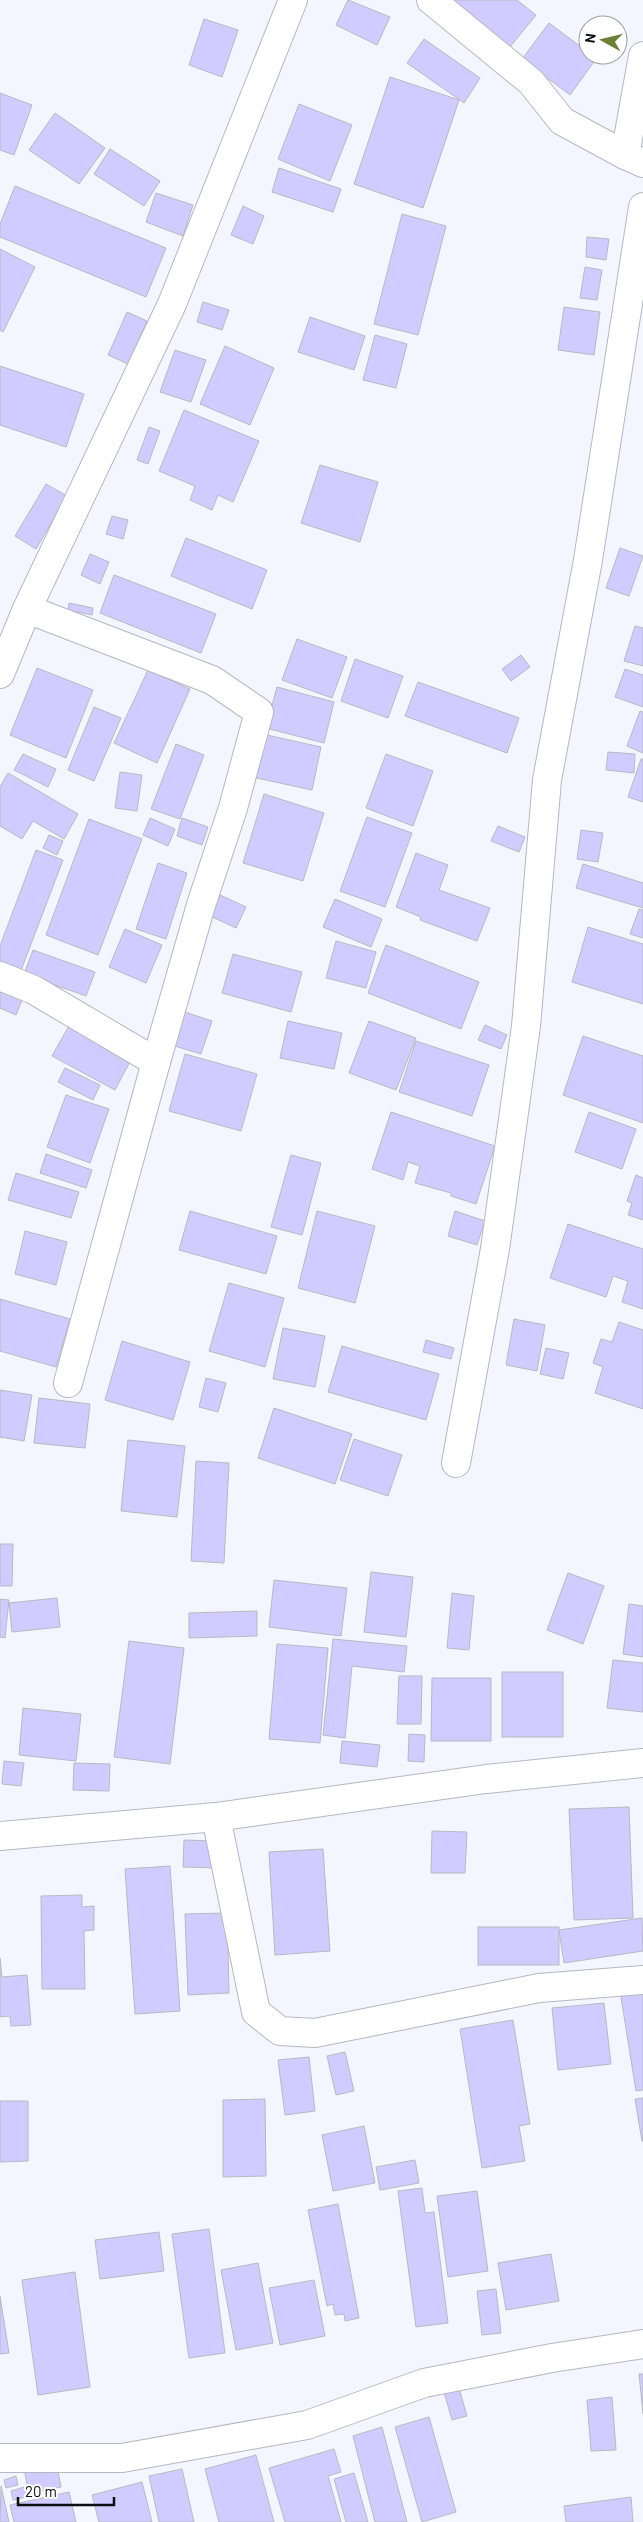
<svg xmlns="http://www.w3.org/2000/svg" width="643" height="2522" viewBox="0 0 643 2522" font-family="Barlow,sans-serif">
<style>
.building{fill:#d1ccff;stroke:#b9b8c1}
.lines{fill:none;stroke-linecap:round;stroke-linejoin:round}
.minor-casing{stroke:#b5b8c1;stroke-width:30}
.minor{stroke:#fff;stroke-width:28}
</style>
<rect width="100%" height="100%" fill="#f3f6fe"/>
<g class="building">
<path d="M348 0 390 17 377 45 336 25Z"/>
<path d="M452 0H517L536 15 510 47Z"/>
<path d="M204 19 238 30 222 77 189 65Z"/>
<path d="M549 23 588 52V55L596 59 570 95 522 59Z"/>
<path d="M424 39 480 78 464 103 407 63Z"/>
<path d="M390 77 459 100 423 208 354 184Z"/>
<path d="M0 93 32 105 14 155 0 150Z"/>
<path d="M299 104 352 125 330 181 278 159Z"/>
<path d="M55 113 105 148 79 184 29 150Z"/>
<path d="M110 149 160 181 144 206 94 174Z"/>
<path d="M279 168 341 189 333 212 272 192Z"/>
<path d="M15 186 166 248 146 297 0 237V224Z"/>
<path d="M156 193 193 205 183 236 146 222Z"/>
<path d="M243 206 264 216 253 244 231 235Z"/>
<path d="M402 214 446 226 418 335 374 324Z"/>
<path d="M587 237 609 239 606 260 586 257Z"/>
<path d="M0 249 35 267 3 332 0 330Z"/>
<path d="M585 267 602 270 597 300 580 298Z"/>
<path d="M203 302 229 310 222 330 197 322Z"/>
<path d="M564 307 600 312 594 355 558 350Z"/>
<path d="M127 312 147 321 128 364 108 355Z"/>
<path d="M310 317 365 336 354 370 298 352Z"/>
<path d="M375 335 407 344 396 388 363 380Z"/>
<path d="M225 346 274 368 250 425 200 404Z"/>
<path d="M175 350 206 360 191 402 160 392Z"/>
<path d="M0 366 84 394 66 447 0 425Z"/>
<path d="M184 410 259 441 233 502 218 495 212 510 190 500 195 486 159 471Z"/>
<path d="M149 427 160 431 148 464 137 460Z"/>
<path d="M320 465 378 482 360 542 301 523Z"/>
<path d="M46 484 67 496 36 549 15 536Z"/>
<path d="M112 516 128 520 123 539 106 534Z"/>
<path d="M186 538 267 570 252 609 171 576Z"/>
<path d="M620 548 643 556 629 596 606 588Z"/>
<path d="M90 554 109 562 100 584 81 575Z"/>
<path d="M114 575 216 614 201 653 100 613Z"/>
<path d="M69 603 93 608 92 615 68 610Z"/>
<path d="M635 626 643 628V666L624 661Z"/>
<path d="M297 639 347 657 332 698 282 680Z"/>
<path d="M521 655 530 667 511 681 502 669Z"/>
<path d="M355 659 403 676 388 718 341 701Z"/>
<path d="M37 668 93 690 66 758 10 735Z"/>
<path d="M625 669 643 675V707L615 697Z"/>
<path d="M148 670 190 689 157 763 114 743Z"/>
<path d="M418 682 519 718 507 753 405 716Z"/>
<path d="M277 687 334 702 324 743 266 728Z"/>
<path d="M94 707 121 718 94 781 68 770Z"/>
<path d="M640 711 643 712V753L627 746Z"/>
<path d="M262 734 321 747 312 790 252 777Z"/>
<path d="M176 744 204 755 180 819 151 809Z"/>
<path d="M608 752 635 754 634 773 606 770Z"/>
<path d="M23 754 56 769 48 787 14 770Z"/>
<path d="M386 754 433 771 413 826 366 808Z"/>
<path d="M641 759H643V802L628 797Z"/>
<path d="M120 772 142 775 137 811 115 808Z"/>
<path d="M8 773 78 814 64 839 33 821 22 839 0 826V787Z"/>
<path d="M264 794 324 813 303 881 243 863Z"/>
<path d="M367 817 412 833 385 907 340 891Z"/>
<path d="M150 818 175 829 168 846 143 835Z"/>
<path d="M182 818 208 827 202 845 177 836Z"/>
<path d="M89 819 142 839 98 955 46 935Z"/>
<path d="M498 826 525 837 519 852 491 841Z"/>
<path d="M581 830 603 833 598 862 577 859Z"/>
<path d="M49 835 63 841 57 855 43 848Z"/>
<path d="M36 850 63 860 20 973 0 965V946Z"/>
<path d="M416 853 448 865 439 890 490 908 477 941 420 920 421 917 396 907Z"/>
<path d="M158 863 187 873 166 939 136 929Z"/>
<path d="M583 864 643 883V908L576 888Z"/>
<path d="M220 895 246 907 236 928 210 916Z"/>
<path d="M335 899 382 919 371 947 323 927Z"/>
<path d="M639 909 643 910V938L630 934Z"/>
<path d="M588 927 643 944V1004L572 982Z"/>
<path d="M125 929 162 945 146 983 109 967Z"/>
<path d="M336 941 376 952 366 988 326 978Z"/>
<path d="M386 945 479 982 461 1029 368 993Z"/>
<path d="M33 950 95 972 86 996 24 974Z"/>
<path d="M233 954 302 972 291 1012 222 993Z"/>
<path d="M0 983 25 993 16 1015 0 1008Z"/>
<path d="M176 1009 212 1021 201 1054 165 1043Z"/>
<path d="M288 1021 342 1033 334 1069 280 1058Z"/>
<path d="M369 1021 416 1038 396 1090 349 1073Z"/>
<path d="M70 1024 132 1058 115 1090 52 1056Z"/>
<path d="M485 1025 507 1035 501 1049 478 1040Z"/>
<path d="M583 1036 643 1056V1123L563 1095Z"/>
<path d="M416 1041 489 1065 472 1116 399 1092Z"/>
<path d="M185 1054 257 1074 241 1131 169 1111Z"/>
<path d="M65 1068 100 1085 93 1100 58 1082Z"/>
<path d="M66 1095 109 1109 90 1163 47 1147Z"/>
<path d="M391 1112 495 1146 476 1204 451 1196V1193L415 1183 420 1166 408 1162 403 1180 372 1169Z"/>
<path d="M589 1112 636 1129 622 1169 575 1152Z"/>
<path d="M46 1154 92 1170 86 1188 40 1173Z"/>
<path d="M291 1155 321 1163 302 1235 271 1227Z"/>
<path d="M16 1173 79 1192 71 1218 8 1200Z"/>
<path d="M636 1175 643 1178V1220L628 1215 632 1203 627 1201Z"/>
<path d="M190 1211 277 1236 266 1274 179 1250Z"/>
<path d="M317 1211 375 1226 355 1303 298 1288Z"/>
<path d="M455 1211 485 1221 477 1245 448 1236Z"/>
<path d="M568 1224 643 1249V1309L622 1302 628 1281 613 1276 606 1297 550 1278Z"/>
<path d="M25 1231 67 1242 56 1285 15 1274Z"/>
<path d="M229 1283 284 1298 265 1367 209 1351Z"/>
<path d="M0 1299 70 1319 56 1367 0 1351Z"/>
<path d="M514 1319 545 1325 537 1371 506 1365Z"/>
<path d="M619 1322 643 1330V1409L595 1393 603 1367 593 1363 601 1339 612 1342Z"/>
<path d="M283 1328 325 1336 315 1387 273 1379Z"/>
<path d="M426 1340 454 1348 451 1359 423 1352Z"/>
<path d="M122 1341 190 1362 173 1420 105 1400Z"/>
<path d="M342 1346 439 1374 426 1420 328 1392Z"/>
<path d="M546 1348 569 1353 563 1379 540 1374Z"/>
<path d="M206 1378 226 1383 218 1412 199 1407Z"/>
<path d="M0 1390 32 1395 24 1441 0 1437Z"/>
<path d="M39 1398 90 1404 85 1448 34 1443Z"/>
<path d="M274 1408 352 1434 335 1484 258 1458Z"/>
<path d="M354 1439 402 1455 388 1496 340 1480Z"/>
<path d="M128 1440 185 1446 177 1517 121 1511Z"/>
<path d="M196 1461 229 1463 224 1563 191 1561Z"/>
<path d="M0 1544H13L12 1586H0Z"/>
<path d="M371 1572 413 1577 406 1637 364 1632Z"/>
<path d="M568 1573 604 1586 583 1644 547 1630Z"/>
<path d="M274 1580 347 1588 341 1636 269 1627Z"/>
<path d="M452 1593 474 1596 469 1650 447 1648Z"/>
<path d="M57 1598 60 1627 12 1632 9 1603Z"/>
<path d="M0 1599 9 1600 5 1638 0 1637Z"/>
<path d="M629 1604 643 1606V1657L623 1654Z"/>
<path d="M257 1611V1636L189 1638V1613Z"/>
<path d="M333 1639 407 1646 404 1672 352 1666 345 1738 323 1735Z"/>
<path d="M129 1641 184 1648 170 1764 114 1757Z"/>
<path d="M277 1644 328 1648 320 1743 269 1739Z"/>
<path d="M613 1660 643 1663V1712L607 1708Z"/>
<rect x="502" y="1672" width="61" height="65"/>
<path d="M399 1676H422L421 1724H397Z"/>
<path d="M432 1678H491V1741H431Z"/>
<path d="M23 1708 81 1714 76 1761 19 1755Z"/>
<path d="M409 1734 425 1735 424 1762 408 1761Z"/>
<path d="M342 1741 380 1745 377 1767 340 1763Z"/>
<path d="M4 1761 24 1763 21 1786 2 1784Z"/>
<path d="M74 1763 110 1764 109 1791 73 1790Z"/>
<path d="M629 1807 633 1918 574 1920 569 1809Z"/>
<path d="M432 1831 467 1832 465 1873H431Z"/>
<path d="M184 1840 217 1841 216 1868 183 1867Z"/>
<path d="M323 1849 330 1951 275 1955 269 1852Z"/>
<path d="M170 1866 180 2011 135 2014 125 1869Z"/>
<path d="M82 1895V1907L94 1906V1930L84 1931 85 1989H42L41 1896Z"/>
<path d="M227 1913 229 1993 188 1995 185 1914Z"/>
<path d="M642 1918 643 1951 564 1963 559 1930Z"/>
<rect x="478" y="1927" width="81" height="38"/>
<path d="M0 1958 2 1977 27 1975 31 2025 11 2026 10 2016 0 2017Z"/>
<path d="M643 1988V2090L636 2091 620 1991Z"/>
<path d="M604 2003 611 2064 558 2070 552 2008Z"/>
<path d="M513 2020 530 2124 519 2126 525 2161 482 2168 460 2029Z"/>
<path d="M345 2052 354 2091 336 2095 327 2056Z"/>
<path d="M309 2057 315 2111 285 2115 278 2060Z"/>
<path d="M643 2098V2141H642L635 2099Z"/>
<path d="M265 2099 266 2176 223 2177V2100Z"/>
<path d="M0 2101H28V2161L0 2162Z"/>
<path d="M364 2126 375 2183 333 2191 322 2135Z"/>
<path d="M415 2160 419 2183 380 2190 376 2167Z"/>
<path d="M422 2188 425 2213 434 2212 448 2323 416 2327 398 2191Z"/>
<path d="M477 2191 488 2271 448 2277 437 2196Z"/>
<path d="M338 2204 359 2318 345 2321 344 2314 335 2315 333 2304 327 2306 308 2210Z"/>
<path d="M209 2229 225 2353 189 2358 172 2234Z"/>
<path d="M159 2232 164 2271 100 2279 95 2240Z"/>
<path d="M551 2254 559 2301 506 2310 498 2263Z"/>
<path d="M258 2263 273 2343 236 2350 221 2270Z"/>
<path d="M75 2272 90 2387 38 2395 22 2280Z"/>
<path d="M314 2280 325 2336 280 2345 269 2288Z"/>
<path d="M496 2289 501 2333 482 2335 477 2291Z"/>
<path d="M0 2296 9 2353 0 2354Z"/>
<path d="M639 2374H643V2414Z"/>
<path d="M459 2388 467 2416 452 2420 444 2392Z"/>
<path d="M612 2397 616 2450 591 2451 587 2400Z"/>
<path d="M429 2417 456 2512 422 2522 395 2427Z"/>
<path d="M382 2427 407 2522H375L353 2436Z"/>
<path d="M334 2449 341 2472 328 2476 341 2522H285L269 2468Z"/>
<path d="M256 2455 274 2522H219L205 2469Z"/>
<path d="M56 2462 61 2487 29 2494 24 2469Z"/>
<path d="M182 2469 194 2522H159L149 2476Z"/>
<path d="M354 2473 368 2522H346L334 2479Z"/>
<path d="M16 2476 18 2485 6 2488 4 2480Z"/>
<path d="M142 2482 152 2522H99L92 2495Z"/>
<path d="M1 2486 9 2522H0Z"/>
<path d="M24 2487 27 2497 13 2500 11 2491Z"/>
<path d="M69 2492 76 2522H14L10 2505Z"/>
<path d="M631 2497 633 2522H566L564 2506Z"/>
</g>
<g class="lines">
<defs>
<g id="minor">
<path d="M431 0 531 82 562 121 625 155 643 163"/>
<path d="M625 155 643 56"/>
<path d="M27 609 212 680 259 712 233 808 201 905 156 1062 68 1383"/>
<path d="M0 674 27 609 172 304 293 0"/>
<path d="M0 976 34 990 156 1062"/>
<path d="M456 1463 495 1249 526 1026 547 780 588 560 643 207"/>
<path d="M216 1817 256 2012 280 2031 315 2033 539 1988 643 1980"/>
<path d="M0 1836 216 1817 486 1779 643 1763"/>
<path d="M0 2458H122L307 2425 424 2383 552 2358 643 2344"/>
</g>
</defs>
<use href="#minor" class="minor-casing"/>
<use href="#minor" class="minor"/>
</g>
<g transform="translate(603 40) rotate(278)"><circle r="24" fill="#ffffff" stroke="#9e9e9f"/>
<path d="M0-4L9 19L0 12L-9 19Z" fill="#6a8235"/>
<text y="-8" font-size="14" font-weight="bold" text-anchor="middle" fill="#0c0d10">N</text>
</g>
<path d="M18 2497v8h96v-8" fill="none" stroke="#0c0d10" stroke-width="2.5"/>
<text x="25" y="2497" font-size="15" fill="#0c0d10" stroke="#ffffff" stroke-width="4" paint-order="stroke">20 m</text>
</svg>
